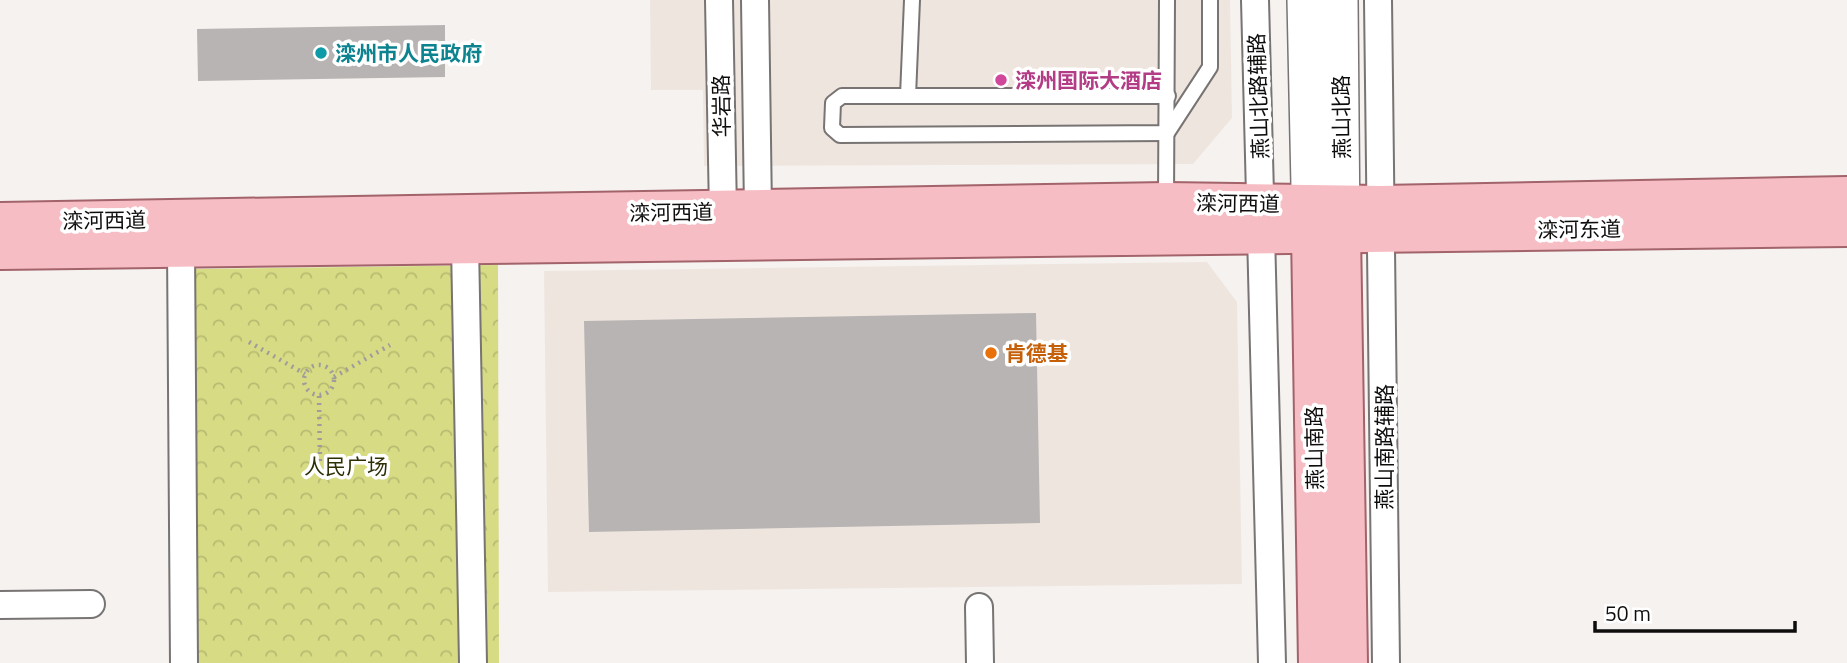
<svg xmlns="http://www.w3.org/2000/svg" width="1847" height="663" viewBox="0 0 1847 663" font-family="'Titillium Web','Noto Sans SC',sans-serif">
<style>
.built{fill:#efe5df}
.park{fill:url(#park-crowns)}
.building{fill:#b7b4b3}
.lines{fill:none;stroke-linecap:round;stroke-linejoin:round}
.lane-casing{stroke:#777473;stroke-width:18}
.street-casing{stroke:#777473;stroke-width:30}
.secondary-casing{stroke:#777473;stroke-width:40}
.primary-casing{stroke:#a2636a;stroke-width:42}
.path{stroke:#9f9c9b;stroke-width:4.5;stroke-dasharray:2 5;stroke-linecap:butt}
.lane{stroke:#fff;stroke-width:14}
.street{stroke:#fff;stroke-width:26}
.secondary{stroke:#fff;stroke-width:37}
.primary{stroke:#f7bdc4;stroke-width:38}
.culture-dot{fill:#0f9aa8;stroke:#fff;stroke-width:2.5}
.hotel-dot{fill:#d1479c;stroke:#fff;stroke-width:2.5}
.food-dot{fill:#e8710a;stroke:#fff;stroke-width:2.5}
.labels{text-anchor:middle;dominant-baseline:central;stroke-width:7;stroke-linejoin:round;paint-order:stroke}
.culture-label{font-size:21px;font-weight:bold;fill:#0d838f;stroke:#fff;text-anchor:start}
.hotel-label{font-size:21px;font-weight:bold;fill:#b23c85;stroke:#fff;text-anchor:start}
.street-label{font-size:21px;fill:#0e0d0c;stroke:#fff}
.food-label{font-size:21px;font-weight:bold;fill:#c56008;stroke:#fff;text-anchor:start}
.park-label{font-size:21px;fill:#2e2f05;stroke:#fff}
</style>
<defs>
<pattern id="park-crowns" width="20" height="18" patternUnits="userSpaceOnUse" patternTransform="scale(1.75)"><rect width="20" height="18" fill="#d7db84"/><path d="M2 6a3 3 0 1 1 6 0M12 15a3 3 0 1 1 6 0" fill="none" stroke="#b7bb71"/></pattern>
</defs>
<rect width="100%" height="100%" fill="#f5f2f0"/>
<g class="built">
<path d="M650 0H1230L1232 118 1193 164 704 166 703 90H651Z"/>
<path d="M1207 262 1237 302 1242 584 548 592 544 271Z"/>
</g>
<path class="park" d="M498 265 499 663H197L191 269Z"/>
<g class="building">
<path d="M445 25V77L198 81 197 29Z"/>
<path d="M1036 313 1040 523 589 532 584 321Z"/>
</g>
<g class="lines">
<defs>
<g id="lane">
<path d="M908 96 912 0"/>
<path d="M1168 96H842L833 103 832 128 840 135 1167 133 1210 67V0"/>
<path d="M1166 202 1167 0"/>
</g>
<g id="street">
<path d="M719 0 723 212"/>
<path d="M755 0 758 210"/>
<path d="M1255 0 1272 663"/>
<path d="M1378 0 1386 663"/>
<path d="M465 245 473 663"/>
<path d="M181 248 184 663"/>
<path d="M0 605 91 604"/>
<path d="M979 607 980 663"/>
</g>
<g id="secondary">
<path d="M1306 0 1311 233"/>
<path d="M1339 0 1341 233"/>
</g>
<g id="primary">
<path d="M0 222 1166 202 1381 205 1847 196"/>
<path d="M1311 233 1318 663"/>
<path d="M1341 233 1348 663"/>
<path d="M0 250 1847 227"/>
</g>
</defs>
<use href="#lane" class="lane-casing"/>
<use href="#street" class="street-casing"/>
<use href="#secondary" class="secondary-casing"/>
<use href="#primary" class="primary-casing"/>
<g class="path">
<path d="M249 342 305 374"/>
<circle cx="319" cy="380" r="15"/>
<path d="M334 377 390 345"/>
<path d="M319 396 320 465"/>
</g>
<use href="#lane" class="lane"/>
<use href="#street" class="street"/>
<use href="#secondary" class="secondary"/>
<use href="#primary" class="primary"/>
</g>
<circle class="culture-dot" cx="321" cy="53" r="7"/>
<circle class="hotel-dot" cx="1001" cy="80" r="7"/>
<circle class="food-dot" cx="991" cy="353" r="7"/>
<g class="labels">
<g class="culture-label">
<text x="335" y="53">滦州市人民政府</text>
</g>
<g class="hotel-label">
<text x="1015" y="80">滦州国际大酒店</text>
</g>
<g class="street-label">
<text transform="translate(1258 96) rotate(-92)">燕山北路辅路</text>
<text transform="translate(721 106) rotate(-91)">华岩路</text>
<text transform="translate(1341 117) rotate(-91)">燕山北路</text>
<text transform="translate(1238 203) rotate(1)">滦河西道</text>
<text transform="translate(671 212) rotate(-1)">滦河西道</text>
<text transform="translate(104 220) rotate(-1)">滦河西道</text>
<text transform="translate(1579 229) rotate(-1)">滦河东道</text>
<text transform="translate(1384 447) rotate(-90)">燕山南路辅路</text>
<text transform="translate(1314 448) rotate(-91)">燕山南路</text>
</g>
<g class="food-label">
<text x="1005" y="353">肯德基</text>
</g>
<g class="park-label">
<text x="346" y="466">人民广场</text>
</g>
</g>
<path d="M1595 621v10h200v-10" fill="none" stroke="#0e0d0c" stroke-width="3.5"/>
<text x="1605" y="621" font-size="21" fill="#0e0d0c" stroke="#ffffff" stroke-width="5" paint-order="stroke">50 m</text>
</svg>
